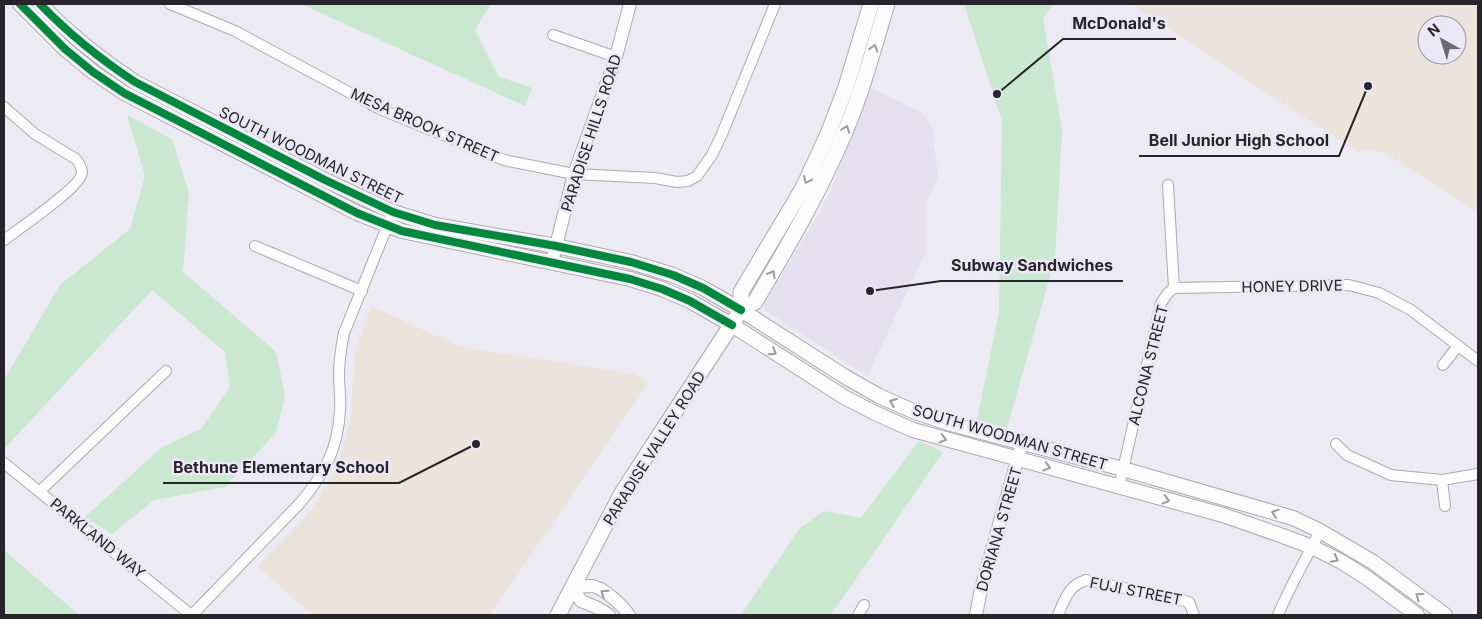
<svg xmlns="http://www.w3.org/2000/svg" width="1482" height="619" viewBox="0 0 1482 619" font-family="Inter,sans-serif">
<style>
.built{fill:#e4e0f0}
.education{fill:#ebe3dc;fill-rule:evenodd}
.grass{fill:#cae7d0}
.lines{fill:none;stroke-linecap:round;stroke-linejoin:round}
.minor-casing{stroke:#acaab1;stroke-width:12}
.tertiary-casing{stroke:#acaab1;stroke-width:14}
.secondary-casing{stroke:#acaab1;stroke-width:16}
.primary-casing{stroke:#acaab1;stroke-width:17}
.minor{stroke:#fcfcfd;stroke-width:10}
.tertiary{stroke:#fcfcfd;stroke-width:12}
.secondary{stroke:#fcfcfd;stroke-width:14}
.primary{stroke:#fcfcfd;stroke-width:15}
.cycleway-casing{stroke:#eae7f6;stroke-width:11}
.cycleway{stroke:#00873e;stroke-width:8}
.oneway{stroke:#9c9b9e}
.labels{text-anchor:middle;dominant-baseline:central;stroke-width:5;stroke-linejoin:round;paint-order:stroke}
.street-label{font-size:15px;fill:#27252b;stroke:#eae7f6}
.leader{fill:none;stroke:#27252b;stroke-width:2}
.callout-dot{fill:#27252b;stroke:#eae7f6;stroke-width:2}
.callout-label{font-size:16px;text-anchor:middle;font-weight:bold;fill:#27252b;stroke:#eae7f6;stroke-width:5;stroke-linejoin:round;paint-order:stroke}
</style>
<rect width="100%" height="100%" fill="#eceaf2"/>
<path class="built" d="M871 88 922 113 932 127 938 177 926 204V252L867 376 763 309 766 301 819 214 831 190Z"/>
<g class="education">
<path d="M1134 4H1478V212L1385 153 1370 150 1358 152 1139 10ZM1427 25H1457V55H1427Z"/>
<path d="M371 306 461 347 634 374 649 382 490 615H313L257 566 305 518 319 499 338 464 350 423 355 352Z"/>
</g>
<g class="grass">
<path d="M301 4H491L475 30 498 76 532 88 525 106Z"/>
<path d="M964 4H1054L1043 18 1062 130 1055 259 1007 428 977 420 999 312 1002 121Z"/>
<path d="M127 115 172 139 189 193 183 272 276 352 285 395 276 433 225 487 154 500 112 534 85 517 161 448 201 429 230 387 225 352 152 290 4 449V380L60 285 130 229 145 176Z"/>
<path d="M919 441 943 452 831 615H741L800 528 824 511 861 518Z"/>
<path d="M4 550 79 615H4Z"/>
</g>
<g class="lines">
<defs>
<g id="minor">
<path d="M170 4 235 31 382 110 504 160 574 174 655 178 677 182 688 181 697 176 712 155 722 134 775 4"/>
<path d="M553 35 616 57"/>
<path d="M4 107 35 134 76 159C79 163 82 168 82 173 81 187 17 230 4 240"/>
<path d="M1168 185 1174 288"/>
<path d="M255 246 362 291"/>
<path d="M1174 288 1349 285 1379 293 1411 310 1478 361"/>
<path d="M1443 365 1458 346"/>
<path d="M1336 444 1347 455 1391 475 1442 480 1478 474"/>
<path d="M4 463 191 615"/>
<path d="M1442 480 1445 506"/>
<path d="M1119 487 1161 303 1168 293 1174 288"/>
<path d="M40 491 166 371"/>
<path d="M192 615 300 503C325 473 338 449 340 410 341 398 339 387 339 375 339 361 341 348 344 333L393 212"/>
<path d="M858 615 864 605"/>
<path d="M1058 615C1065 599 1068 586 1086 580L1189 602 1194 615"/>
<path d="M1278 615C1290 586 1306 559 1320 531"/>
</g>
<g id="tertiary">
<path d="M552 262 574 174 616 57 630 4"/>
<path d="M572 587C579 587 586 586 592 586 603 587 623 606 629 615"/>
<path d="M572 587 581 601 598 608 609 615"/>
<path d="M976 615 981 589 1022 443"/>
</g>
<g id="secondary">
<path d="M20 4 65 49 93 72 124 93 357 213 402 231 630 279 662 289 690 301 732 325 844 397 875 413 913 430 1223 515 1283 536 1312 547 1342 562 1367 578 1417 615"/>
<path d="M40 4C69 34 100 59 135 82L325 180 393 212 435 225 556 246 631 262 673 275 703 288 741 310 844 376 879 396 915 412 951 424 1123 469 1293 518 1320 531 1373 562 1445 615"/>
</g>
<g id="primary">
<path d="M741 310V292L803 188 828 134 846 87 871 4"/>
<path d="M558 615 622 493 741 310 755 302C786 249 817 197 841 141 861 97 873 50 887 4"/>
</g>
</defs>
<use href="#minor" class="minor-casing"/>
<use href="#tertiary" class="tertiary-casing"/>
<use href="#secondary" class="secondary-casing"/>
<use href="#primary" class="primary-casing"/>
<use href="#minor" class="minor"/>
<use href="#tertiary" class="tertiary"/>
<use href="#secondary" class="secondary"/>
<use href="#primary" class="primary"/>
<defs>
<g id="cycleway">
<path d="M20 4 65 49 93 72 124 93 357 213 402 231 630 279 662 289 690 301 732 325"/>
<path d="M40 4C69 34 100 59 135 82L325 180 393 212 435 225 556 246 631 262 673 275 703 288 741 310"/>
</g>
</defs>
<use href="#cycleway" class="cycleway-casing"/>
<use href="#cycleway" class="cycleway"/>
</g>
<defs><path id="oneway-chevron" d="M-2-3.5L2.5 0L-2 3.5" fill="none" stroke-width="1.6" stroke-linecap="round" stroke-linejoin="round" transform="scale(1.25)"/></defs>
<g class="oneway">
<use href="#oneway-chevron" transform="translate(874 48) rotate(-73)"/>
<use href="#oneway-chevron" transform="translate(846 129) rotate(-69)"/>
<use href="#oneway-chevron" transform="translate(807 180) rotate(115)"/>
<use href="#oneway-chevron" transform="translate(772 274) rotate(-60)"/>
<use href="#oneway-chevron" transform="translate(773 352) rotate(33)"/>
<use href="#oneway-chevron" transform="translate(893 402) rotate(-156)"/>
<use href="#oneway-chevron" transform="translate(943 439) rotate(16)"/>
<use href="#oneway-chevron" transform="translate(1047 467) rotate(16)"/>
<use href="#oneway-chevron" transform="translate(1166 500) rotate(15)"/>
<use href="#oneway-chevron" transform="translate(1275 513) rotate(-162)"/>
<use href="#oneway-chevron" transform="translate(1335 559) rotate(27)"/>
<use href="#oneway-chevron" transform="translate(604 593) rotate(-146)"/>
<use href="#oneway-chevron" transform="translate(1419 596) rotate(-144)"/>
</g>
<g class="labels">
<g class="street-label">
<text transform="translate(425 125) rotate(24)">MESA BROOK STREET</text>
<text transform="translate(591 133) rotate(-72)">PARADISE HILLS ROAD</text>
<text transform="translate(311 155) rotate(26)">SOUTH WOODMAN STREET</text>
<text transform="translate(1292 286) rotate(-1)">HONEY DRIVE</text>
<text transform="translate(1148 365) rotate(-76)">ALCONA STREET</text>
<text transform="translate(1010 437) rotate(16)">SOUTH WOODMAN STREET</text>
<text transform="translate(654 448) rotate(-58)">PARADISE VALLEY ROAD</text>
<text transform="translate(999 529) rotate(-74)">DORIANA STREET</text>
<text transform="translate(98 538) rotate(39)">PARKLAND WAY</text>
<text transform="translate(1136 591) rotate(11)">FUJI STREET</text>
</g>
</g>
<path class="leader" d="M997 94L1063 39H1176M1368 86L1339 156H1139M870 291L941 281H1123M476 444L399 483H163"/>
<g class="callout-dot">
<circle cx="997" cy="94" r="5"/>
<circle cx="1368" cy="86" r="5"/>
<circle cx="870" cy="291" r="5"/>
<circle cx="476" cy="444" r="5"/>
</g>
<g class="callout-label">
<text x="1119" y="29">McDonald's</text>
<text x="1239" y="146">Bell Junior High School</text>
<text x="1032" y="271">Subway Sandwiches</text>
<text x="281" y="473">Bethune Elementary School</text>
</g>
<rect width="1482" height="619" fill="none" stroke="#27252b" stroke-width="10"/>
<g transform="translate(1442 40) rotate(321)"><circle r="24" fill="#eae7f6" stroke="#9c99a5"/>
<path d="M0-4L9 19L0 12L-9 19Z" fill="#6c6a71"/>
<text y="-8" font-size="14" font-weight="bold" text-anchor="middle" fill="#27252b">N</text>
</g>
</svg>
